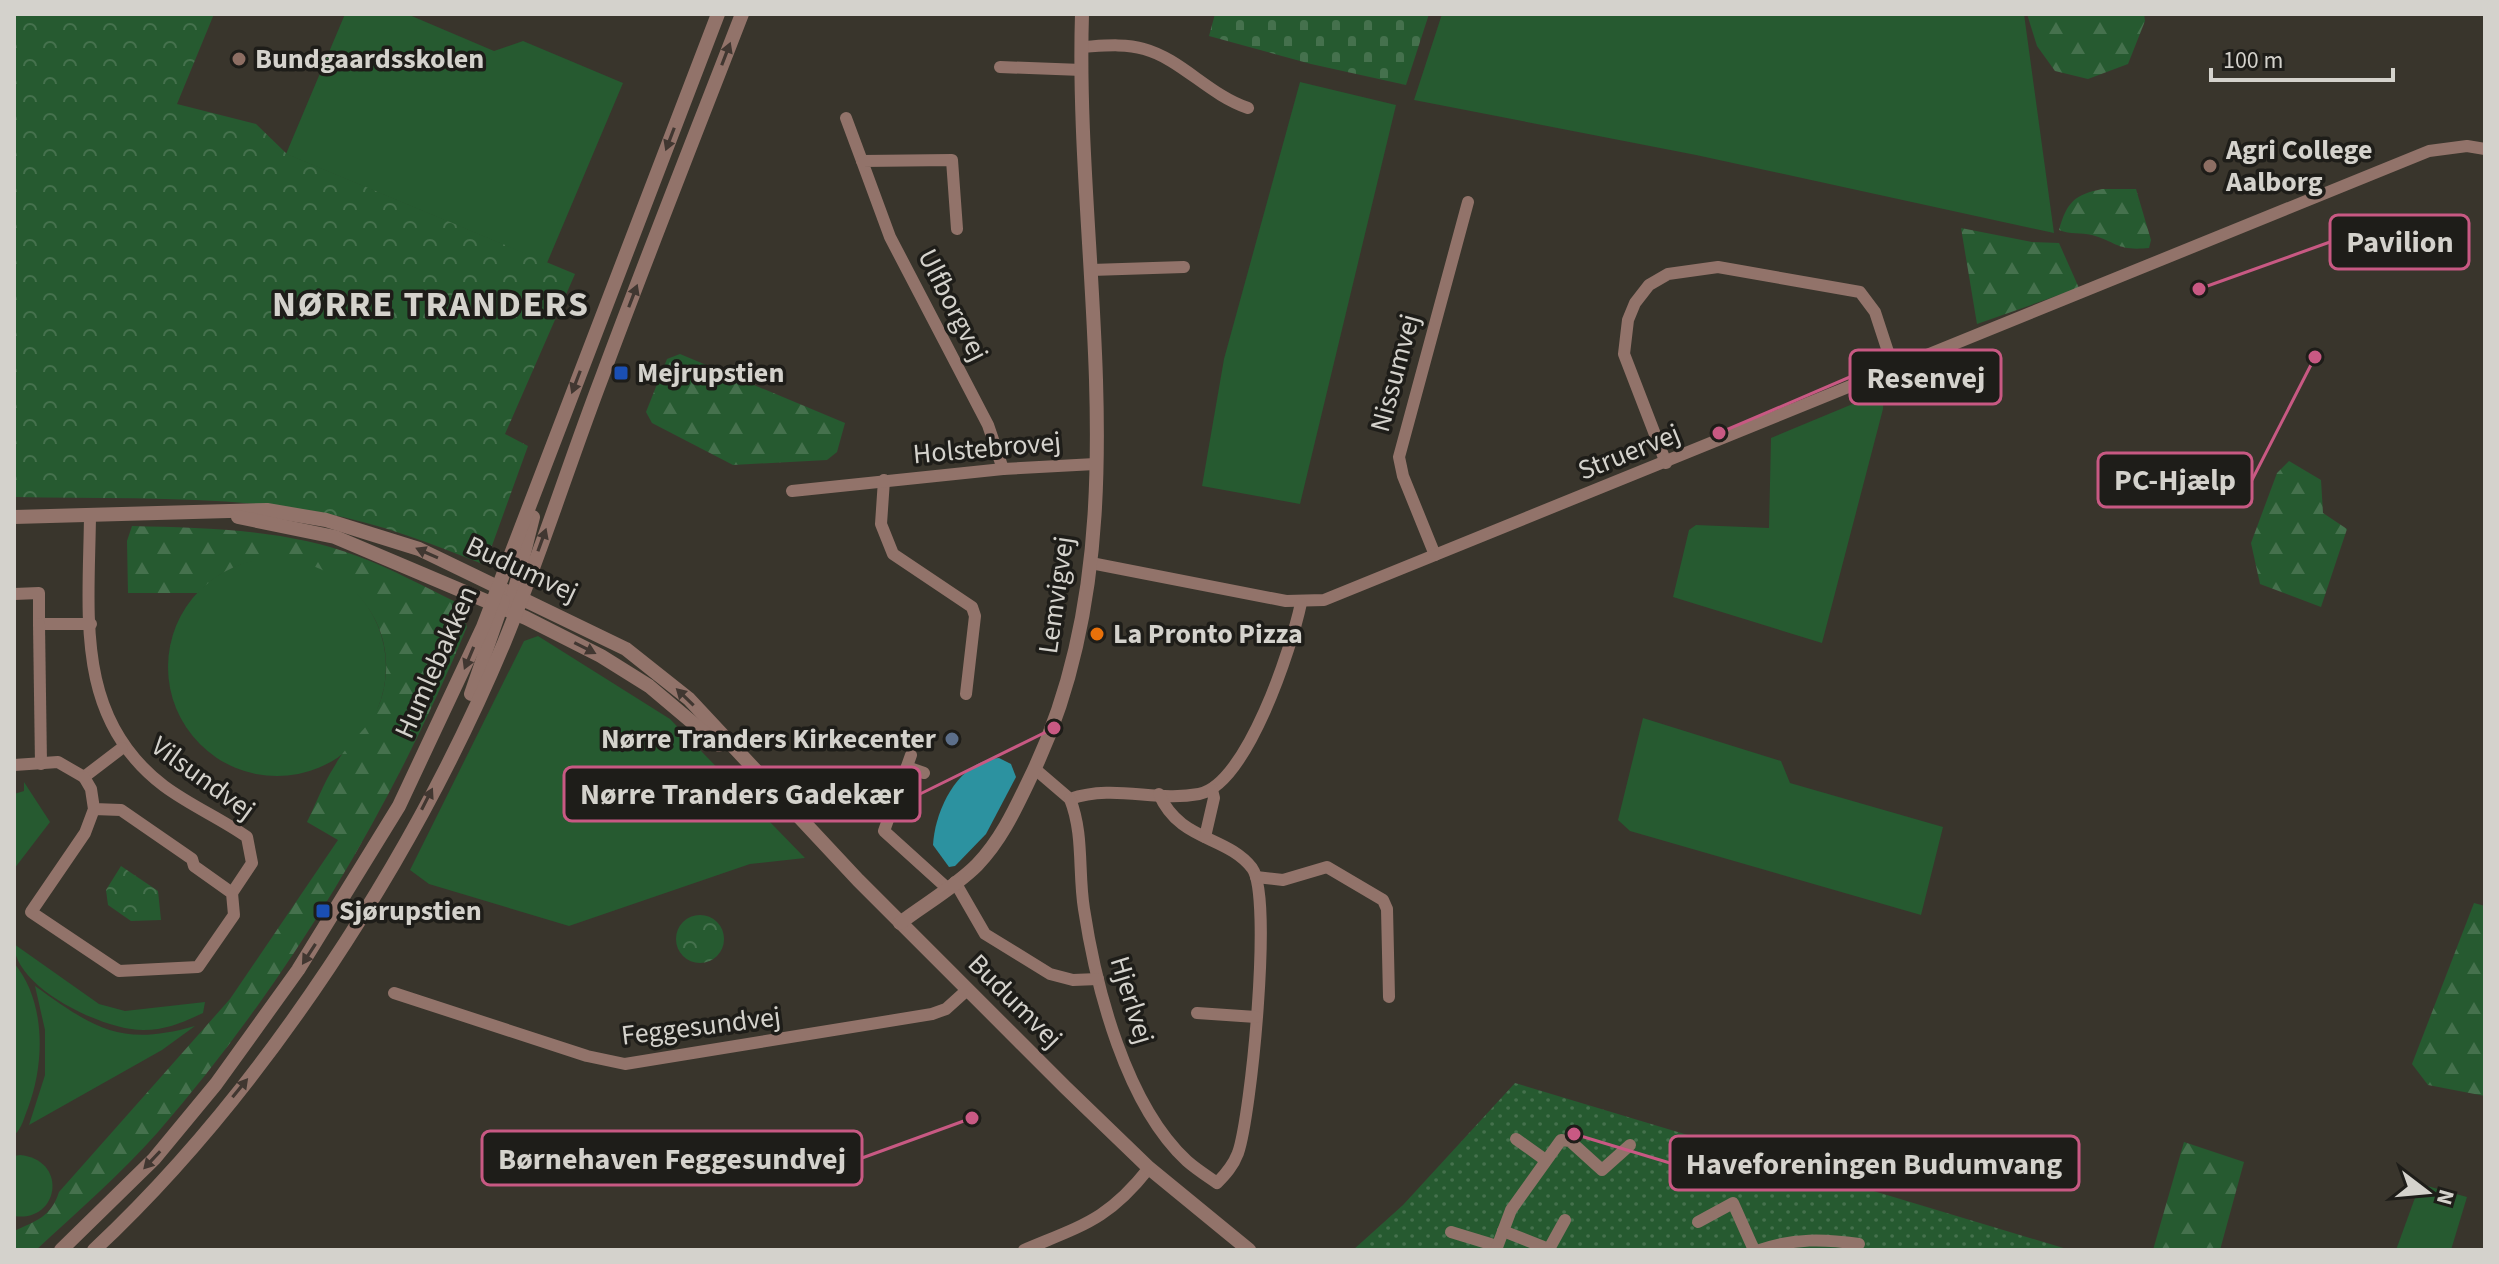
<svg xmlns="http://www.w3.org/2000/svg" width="2499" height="1264" viewBox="0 0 2499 1264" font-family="'Source Sans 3',sans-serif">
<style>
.grass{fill:#265a30}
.forest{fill:url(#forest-firs)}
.cemetery{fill:url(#cemetery-stones)}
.park{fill:url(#park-crowns)}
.garden{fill:url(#garden-dots)}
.water{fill:#2c92a0}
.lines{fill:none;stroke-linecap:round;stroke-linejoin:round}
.minor{stroke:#92736a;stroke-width:12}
.tertiary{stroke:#92736a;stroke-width:14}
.oneway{fill:#413731}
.education-dot{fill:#8d6e63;stroke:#1e1d19;stroke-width:3}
.transit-dot{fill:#1a4fb4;stroke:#1e1d19;stroke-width:3}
.food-dot{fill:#e8710a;stroke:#1e1d19;stroke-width:3}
.service-dot{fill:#5c6f8a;stroke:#1e1d19;stroke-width:3}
.labels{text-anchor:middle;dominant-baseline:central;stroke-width:7;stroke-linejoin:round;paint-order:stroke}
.poi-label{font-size:28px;font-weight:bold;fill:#d4d2cc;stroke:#1e1d19;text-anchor:start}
.street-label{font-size:28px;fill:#d4d2cc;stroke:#1e1d19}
.district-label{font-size:36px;font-weight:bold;letter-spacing:2px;fill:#d4d2cc;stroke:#1e1d19}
.leader{fill:none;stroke:#c85983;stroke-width:3}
.callout-dot{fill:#c85983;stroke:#1e1d19;stroke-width:3}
.callout{fill:#1e1d19;stroke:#c85983;stroke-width:3}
.callout-label{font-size:30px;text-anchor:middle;font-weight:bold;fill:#d4d2cc}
</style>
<defs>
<pattern id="forest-firs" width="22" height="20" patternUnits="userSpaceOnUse" patternTransform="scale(2)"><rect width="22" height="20" fill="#265a30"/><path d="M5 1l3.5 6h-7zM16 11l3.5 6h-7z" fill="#45714d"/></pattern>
<pattern id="cemetery-stones" width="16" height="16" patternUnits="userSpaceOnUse" patternTransform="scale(2)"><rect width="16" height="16" fill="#265a30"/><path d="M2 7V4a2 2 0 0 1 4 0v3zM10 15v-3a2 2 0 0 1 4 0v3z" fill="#45714d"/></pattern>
<pattern id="park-crowns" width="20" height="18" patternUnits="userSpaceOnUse" patternTransform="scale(2)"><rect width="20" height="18" fill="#265a30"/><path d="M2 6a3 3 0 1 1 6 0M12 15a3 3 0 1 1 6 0" fill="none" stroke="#45714d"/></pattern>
<pattern id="garden-dots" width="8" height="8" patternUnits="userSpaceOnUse" patternTransform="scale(2)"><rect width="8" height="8" fill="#265a30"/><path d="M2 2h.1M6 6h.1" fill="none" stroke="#45714d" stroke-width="1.8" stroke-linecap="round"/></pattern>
</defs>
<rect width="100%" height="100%" fill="#39352c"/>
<g class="grass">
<path d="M345 14H407L494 51 523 41 623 83 547 263 286 154Z"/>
<path d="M1442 14H2024L2054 233 1696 155 1414 100Z"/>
<path d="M1300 82 1396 105 1300 504 1202 486 1224 359Z"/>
<path d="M1884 391 1883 409 1822 643 1673 597 1689 530 1696 525 1769 528 1771 438Z"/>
<circle cx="277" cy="667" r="109"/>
<path d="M538 636 670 719 805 858 750 864 569 926 429 884 410 870 524 641Z"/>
<path d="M1643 718 1781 761 1790 783 1943 827 1921 915 1630 831 1618 820Z"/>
<path d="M24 782 50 822 14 869V794L24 791Z"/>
<path d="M14 944 99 1004 125 1011 205 1002 203 1013C184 1022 166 1030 144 1030 105 1031 14 988 14 944Z"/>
<path d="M14 963C46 1001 45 1063 28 1108 24 1117 22 1129 14 1135Z"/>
<path d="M35 986C95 1029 121 1047 195 1026L162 1050 29 1125 45 1075V1030Z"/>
<path d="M20 1155C69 1160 59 1223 14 1216V1156Z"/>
<path d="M2420 1184 2467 1197 2451 1250H2396Z"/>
</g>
<g class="forest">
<path d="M2027 14H2144L2145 21 2128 64 2088 79 2055 71 2037 46Z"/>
<path d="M2102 189H2136L2151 240 2149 248C2117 251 2119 243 2092 235 2081 232 2071 235 2059 230 2067 202 2074 195 2102 189Z"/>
<path d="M1961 228 2032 242 2059 243 2079 288 1977 324Z"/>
<path d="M680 354 845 423 837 452 827 460 733 465 652 423 646 412 667 359Z"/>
<path d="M2289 461 2321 480 2323 513 2347 529 2321 607 2260 584 2251 543 2277 473Z"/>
<path d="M132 526C208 528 286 529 357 556 392 569 425 587 458 603L467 627C391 810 288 982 158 1132 121 1174 77 1212 36 1250H14V1231C36 1221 51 1217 59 1192L230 999 338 840 307 822C316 804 323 784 334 767 356 729 382 726 386 672 392 574 264 520 198 593H128L127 541Z"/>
<path d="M2474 903 2485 906V1096L2428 1085 2412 1064Z"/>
<path d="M2184 1142 2244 1162 2220 1250H2153Z"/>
</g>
<path class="cemetery" d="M1215 14H1429L1406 85 1311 64 1209 36Z"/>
<g class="park">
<path d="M14 14H214L177 104 256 124 287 154 575 274 505 434 528 446 485 565C433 544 379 523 323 513 223 495 116 499 14 497Z"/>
<path d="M121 866 158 891 161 920 131 921 108 905 106 890Z"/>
<circle cx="700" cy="939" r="24"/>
</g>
<path class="garden" d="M1515 1083 2070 1250H1353L1403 1205Z"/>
<path class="water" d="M999 758 1011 764 1016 777 986 834 955 866 949 867 933 845C935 809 959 760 999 758Z"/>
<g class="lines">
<g class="minor">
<path d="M1081 47C1101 46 1124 43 1144 49 1181 59 1209 95 1248 108"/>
<path d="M1000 67 1082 70"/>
<path d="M846 118 862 161"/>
<path d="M957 229 952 160 862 161 890 237 988 425 1003 469"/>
<path d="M1091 270 1184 267"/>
<path d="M1666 463 1624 354 1628 320 1635 303 1649 285 1668 274 1718 267 1860 292 1875 312 1894 370"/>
<path d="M884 480 881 524 893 554 972 607 975 616 966 694"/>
<path d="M792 491 1003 469 1095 464"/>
<path d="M90 515C89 615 74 718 164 786 191 806 220 818 247 837L252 863 232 893"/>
<path d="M1435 555 1403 476 1399 457 1468 202"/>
<path d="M1091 563 1286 601 1324 600 2429 151 2467 146 2485 149"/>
<path d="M14 594 39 593V624H91"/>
<path d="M39 624 41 764"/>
<path d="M911 755 884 831 947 888"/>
<path d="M14 765 58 762 84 777 122 748"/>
<path d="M907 767 924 773"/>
<path d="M1035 769 1070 799C1114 784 1155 802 1199 794 1247 785 1292 646 1301 603"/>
<path d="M84 777 91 789 94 809 121 810 192 859 194 866 232 893 234 915 198 967 119 971 31 912 85 833 94 809"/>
<path d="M1070 799C1084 834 1078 872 1084 909 1096 988 1126 1105 1187 1161 1196 1169 1207 1176 1217 1183 1226 1174 1233 1166 1238 1153 1251 1116 1273 896 1252 868 1226 835 1180 842 1159 794"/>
<path d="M1205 837 1214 798 1212 790"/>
<path d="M1256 877 1283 880 1327 867 1383 900 1387 909 1389 997"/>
<path d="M955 882 985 934 1050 974 1073 980 1098 979"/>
<path d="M394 993 587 1056 625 1064 932 1014 946 1009 967 990"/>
<path d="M1197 1013 1256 1017"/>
<path d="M1516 1139 1544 1159"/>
<path d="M1698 1222 1733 1203 1754 1250"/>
<path d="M1503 1231 1549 1249 1565 1220"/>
<path d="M1451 1232 1497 1246"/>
<path d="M1024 1250C1083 1225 1108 1220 1149 1168"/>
<path d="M1496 1250 1511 1210 1561 1140 1570 1141 1602 1170 1630 1145"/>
<path d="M1760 1250C1794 1238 1824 1239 1859 1244"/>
</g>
<g class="tertiary">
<path d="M14 517 267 510 326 520 419 549 626 649 689 699 858 880 1065 1087 1149 1168 1249 1250"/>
<path d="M238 517 335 537 526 618 601 656 649 686 719 745"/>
<path d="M512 601 533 517"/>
<path d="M471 694 503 601"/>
<path d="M900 923C925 904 955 887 977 865 1003 838 1017 805 1033 772 1145 538 1074 264 1082 14"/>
<path d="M61 1250 154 1159 216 1084 298 970 399 806 483 627 718 14"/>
<path d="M94 1250C264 1091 414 858 504 643 540 556 568 466 602 377 647 256 695 135 742 14"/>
</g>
</g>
<defs><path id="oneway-solid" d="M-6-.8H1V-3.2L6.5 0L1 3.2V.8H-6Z" transform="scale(2)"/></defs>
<g class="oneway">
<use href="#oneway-solid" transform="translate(726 54) rotate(-69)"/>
<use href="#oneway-solid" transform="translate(670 139) rotate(111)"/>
<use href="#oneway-solid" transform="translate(633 296) rotate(-69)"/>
<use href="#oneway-solid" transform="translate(576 382) rotate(111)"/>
<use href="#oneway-solid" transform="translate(542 540) rotate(-70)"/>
<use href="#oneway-solid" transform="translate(427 553) rotate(-156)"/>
<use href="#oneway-solid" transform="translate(585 648) rotate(27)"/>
<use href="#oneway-solid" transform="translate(469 658) rotate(113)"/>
<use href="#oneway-solid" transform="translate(685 697) rotate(-136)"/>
<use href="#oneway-solid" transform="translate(427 799) rotate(-63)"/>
<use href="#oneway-solid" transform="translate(309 954) rotate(123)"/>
<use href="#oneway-solid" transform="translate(240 1088) rotate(-51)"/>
<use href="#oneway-solid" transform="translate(152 1160) rotate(133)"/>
</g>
<g class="education-dot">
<circle cx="239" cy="59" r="8"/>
<circle cx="2210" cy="166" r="8"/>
</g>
<g class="transit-dot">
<rect x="613" y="365" width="16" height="16" rx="4"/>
<rect x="315" y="903" width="16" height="16" rx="4"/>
</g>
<circle class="food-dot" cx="1097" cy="634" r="8"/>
<circle class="service-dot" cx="952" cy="739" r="8"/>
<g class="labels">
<g class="poi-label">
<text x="255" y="59">Bundgaardsskolen</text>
<text x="2226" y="150">Agri College<tspan x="2226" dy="32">Aalborg</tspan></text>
<text x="637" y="373">Mejrupstien</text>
<text x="1113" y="634">La Pronto Pizza</text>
<text x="936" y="739" text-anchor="end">Nørre Tranders Kirkecenter</text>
<text x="339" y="911">Sjørupstien</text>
</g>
<g class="street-label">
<text transform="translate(953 305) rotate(63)">Ulfborgvej</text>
<text transform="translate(1395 373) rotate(-75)">Nissumvej</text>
<text transform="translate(987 448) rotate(-5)">Holstebrovej</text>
<text transform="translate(1629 452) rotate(-22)">Struervej</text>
<text transform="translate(522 569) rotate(25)">Budumvej</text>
<text transform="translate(1056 595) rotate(-82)">Lemvigvej</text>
<text transform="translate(436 662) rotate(-66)">Humlebakken</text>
<text transform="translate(203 778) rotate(36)">Vilsundvej</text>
<text transform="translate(1132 1000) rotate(73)">Hjerlvej</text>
<text transform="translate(1015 1001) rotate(45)">Budumvej</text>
<text transform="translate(701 1026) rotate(-7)">Feggesundvej</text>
</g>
<g class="district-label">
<text x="431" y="304">NØRRE TRANDERS</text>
</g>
</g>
<path class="leader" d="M2199 289L2330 242M1719 433L1850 377M2315 357L2252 480M1054 728L920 794M972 1118L862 1158M1574 1134L1670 1163"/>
<g class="callout-dot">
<circle cx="2199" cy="289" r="8"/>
<circle cx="1719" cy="433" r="8"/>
<circle cx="2315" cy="357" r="8"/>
<circle cx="1054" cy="728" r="8"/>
<circle cx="972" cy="1118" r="8"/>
<circle cx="1574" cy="1134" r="8"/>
</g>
<g class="callout">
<rect x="2330" y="215" width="139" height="54" rx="8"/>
<rect x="1850" y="350" width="151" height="54" rx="8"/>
<rect x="2098" y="453" width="154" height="54" rx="8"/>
<rect x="564" y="767" width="356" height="54" rx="8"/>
<rect x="482" y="1131" width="380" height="54" rx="8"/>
<rect x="1670" y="1136" width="409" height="54" rx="8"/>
</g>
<g class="callout-label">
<text x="2400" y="252">Pavilion</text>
<text x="1926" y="388">Resenvej</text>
<text x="2175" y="490">PC-Hjælp</text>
<text x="742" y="804">Nørre Tranders Gadekær</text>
<text x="672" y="1169">Børnehaven Feggesundvej</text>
<text x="1874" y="1174">Haveforeningen Budumvang</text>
</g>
<rect width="2499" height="1264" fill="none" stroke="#d4d2cc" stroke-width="32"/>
<g transform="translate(2427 1192) rotate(106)" stroke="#1e1d19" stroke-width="6" paint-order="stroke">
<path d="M0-6L14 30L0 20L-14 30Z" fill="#d4d2cc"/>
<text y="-12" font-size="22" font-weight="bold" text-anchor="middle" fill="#d4d2cc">N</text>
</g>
<path d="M2211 68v12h182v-12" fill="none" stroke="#d4d2cc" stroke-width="4"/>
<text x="2223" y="68" font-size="24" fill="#d4d2cc" stroke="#1e1d19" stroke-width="6" paint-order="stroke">100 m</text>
</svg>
